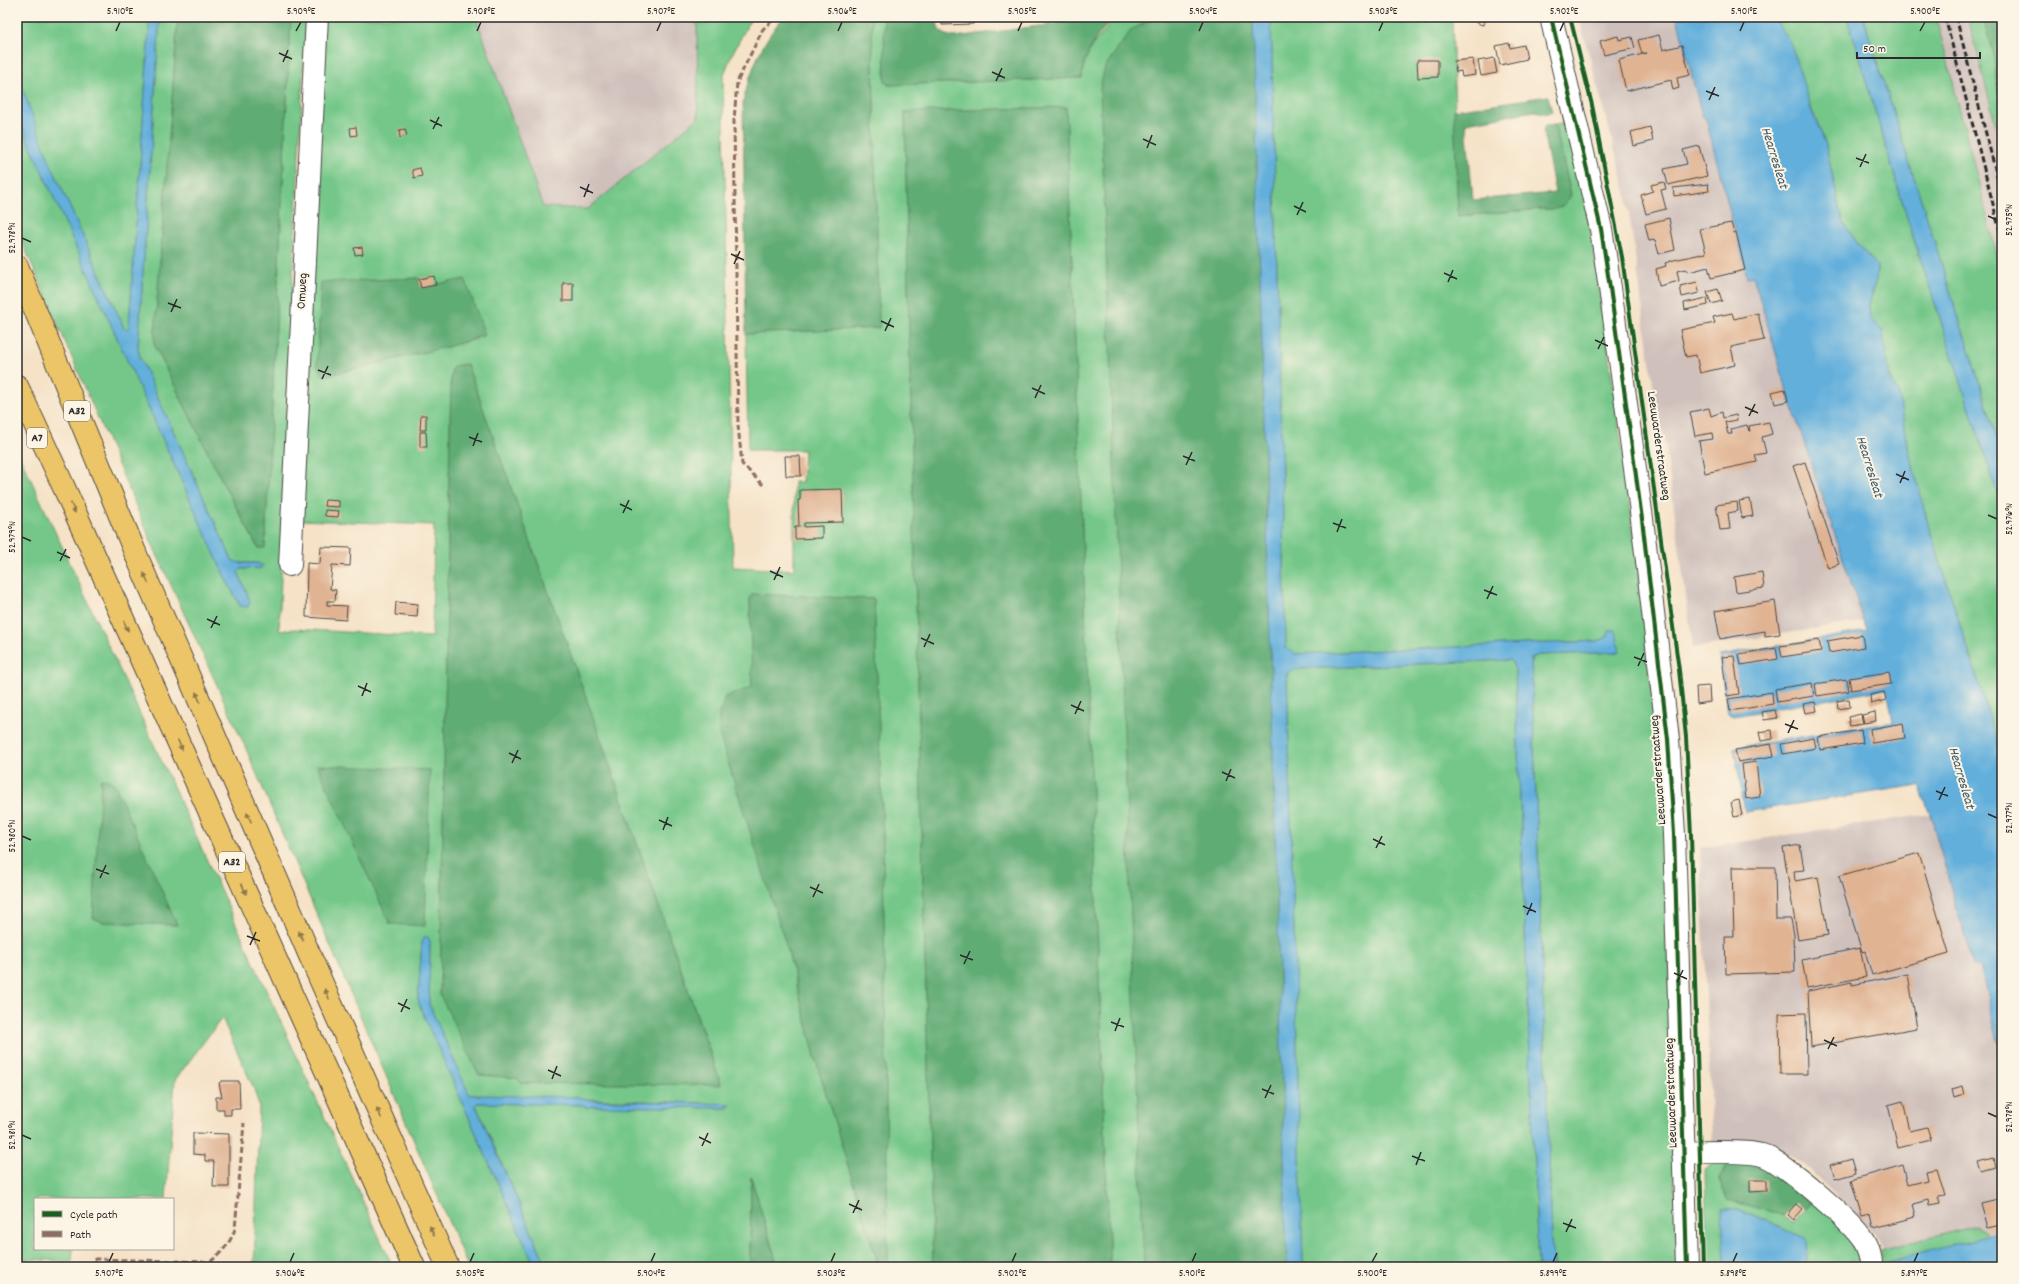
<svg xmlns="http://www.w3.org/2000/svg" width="2019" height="1284" viewBox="0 0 2019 1284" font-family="Dekko,sans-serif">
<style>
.industrial{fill:#cfc0bb}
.green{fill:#75c789;stroke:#50795a;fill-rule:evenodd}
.forest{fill:#60ac75;stroke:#466c50}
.water{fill:#62afdc;stroke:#466d84}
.building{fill:#e0b393}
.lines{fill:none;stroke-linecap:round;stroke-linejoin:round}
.minor-casing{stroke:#494642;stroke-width:24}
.highway-casing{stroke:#494642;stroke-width:24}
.minor{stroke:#fff;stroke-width:22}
.highway{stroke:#edc569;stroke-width:22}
.rail{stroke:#2b2b2b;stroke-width:3;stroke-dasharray:6 3;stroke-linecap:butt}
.quiet{stroke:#8d6e63;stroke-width:3;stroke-dasharray:6 3;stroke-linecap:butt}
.cycleway-casing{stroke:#fcf5e5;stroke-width:6}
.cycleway{stroke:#1b5e20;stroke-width:4}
.oneway{fill:#8c784a}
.ticks{fill:none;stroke:#2b2b2b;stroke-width:1.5}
.labels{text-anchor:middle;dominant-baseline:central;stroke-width:4;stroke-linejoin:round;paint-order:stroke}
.shield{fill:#fcf5e5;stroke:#6a6863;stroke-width:1}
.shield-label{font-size:12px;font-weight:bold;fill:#2b2b2b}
.street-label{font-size:13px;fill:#2b2b2b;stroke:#fcf5e5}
.water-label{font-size:14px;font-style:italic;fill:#3e5969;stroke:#fcf5e5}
.neatline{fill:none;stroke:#2b2b2b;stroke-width:1.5}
.ticks-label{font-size:10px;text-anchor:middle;fill:#2b2b2b}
</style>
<rect width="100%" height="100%" fill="#fcf5e5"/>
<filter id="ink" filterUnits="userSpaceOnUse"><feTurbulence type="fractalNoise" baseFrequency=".025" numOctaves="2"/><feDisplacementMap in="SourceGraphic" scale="8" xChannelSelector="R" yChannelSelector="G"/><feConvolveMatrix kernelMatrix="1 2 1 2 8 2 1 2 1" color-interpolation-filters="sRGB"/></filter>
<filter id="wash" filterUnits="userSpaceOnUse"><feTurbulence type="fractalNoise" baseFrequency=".012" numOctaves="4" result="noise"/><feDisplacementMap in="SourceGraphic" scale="16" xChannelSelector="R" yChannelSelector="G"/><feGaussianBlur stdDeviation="0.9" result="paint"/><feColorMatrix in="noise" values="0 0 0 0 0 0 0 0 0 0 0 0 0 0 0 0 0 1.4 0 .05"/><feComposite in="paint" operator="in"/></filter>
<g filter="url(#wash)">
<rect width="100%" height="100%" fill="#f5e2c7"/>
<g class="industrial">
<path d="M476 17H697L698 118 588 209 543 207Z"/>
<path d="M1579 17H1691L1871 620 1693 648 1665 442 1657 411 1626 192Z"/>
<path d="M1936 17H1968L2002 149V274Z"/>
<path d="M1944 812 2002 1031V1247L1893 1267 1874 1234 1807 1167 1776 1147 1712 1144 1700 848Z"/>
</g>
<g class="green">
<path d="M17 17H150L129 328 127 329 124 328 49 160 23 92 17 74Z"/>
<path d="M160 17H178L154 344 223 483 258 548 265 547 291 17H306L290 334 279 631 294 629 432 637 434 525 299 520 320 17H476L543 207 588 209 698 118 697 17H752L731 56 723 78 733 567 794 570V482H802L804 450H748L746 334 879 328 872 17H884L885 81 888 85 1082 78 1083 66 1091 47 1116 17H1203L1152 20 1132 29 1105 67 1144 1267H1110L1066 107 905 112 908 288 933 1267H888L883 836 874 599H750L752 687 788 951 817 1064 879 1267H778L751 1178 750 1267H547L476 1105 477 1103 583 1105 586 1108 591 1106 728 1108 730 1104 472 1095 469 1094 429 1004 430 941 422 942 418 999 421 1009 535 1267H468L243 742 154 548 17 230V116L224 575 240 606 250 601 238 572 241 569 261 568 259 563H235L232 560 140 358 138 348ZM418 278 420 287 477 339 324 376ZM467 364 594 720 721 1084 521 1083 440 995 451 377 453 366Z"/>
<path d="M1271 17H1452L1458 216 1542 209C1560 210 1559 208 1571 195L1555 125 1568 123 1583 187 1596 265 1637 554 1665 812 1678 1267H1553L1531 658 1539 655 1620 652 1607 637 1598 641 1295 654 1286 647Z"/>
<path d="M1774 17H1847L1909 224 2002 507V756L1928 524 1906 439 1899 396 1890 377 1882 330 1870 318 1869 305 1876 280 1877 266 1858 244 1843 222 1825 142Z"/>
<path d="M1863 17H1936L2002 274V454Z"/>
<path d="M1968 17H1983L1993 54 1998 91 2002 101V149Z"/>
<path d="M17 450 129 690 393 1267H254L259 1106 254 1089 222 1018 175 1080 166 1199H35V1249H73L72 1261 17 1259ZM101 779 177 925H176L102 922Z"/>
<path d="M1511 660 1515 670 1538 1267H1303L1287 673 1297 669Z"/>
<path d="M1725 1161 1726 1165 1719 1180 1727 1200 1783 1214 1794 1223 1814 1199 1856 1237 1867 1263 1851 1261 1850 1266 1807 1262 1806 1239 1738 1209H1723L1724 1267H1707L1705 1169 1714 1163Z"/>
<path d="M1976 1226 1987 1232 1989 1236 1888 1262 1885 1267H1877L1882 1263 1879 1250Z"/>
</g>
<g class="forest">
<path d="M178 17H291L265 548H258L223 483 154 344Z"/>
<path d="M784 17H872L879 328 746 334 743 102C750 72 762 40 784 17Z"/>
<path d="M884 17H936L939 30 946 35 955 37 1055 24 1060 21 1061 17H1116C1098 31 1083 55 1082 78L888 85 885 81Z"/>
<path d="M1203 17H1253L1287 1267H1144L1100 88 1105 67 1132 29 1152 20Z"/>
<path d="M1983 17H2002V101L1998 91 1993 54Z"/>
<path d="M1548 96 1552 112 1547 114 1535 111 1466 123 1473 200 1555 193 1543 130 1545 126 1555 125 1571 195C1562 209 1558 210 1542 209L1458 216 1454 110Z"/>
<path d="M1066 107 1110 1267H933L908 288 905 112Z"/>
<path d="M418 278 421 287 465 279 485 335 451 346 324 376 317 365 321 282Z"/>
<path d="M467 364 594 720 721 1085 521 1083 517 1078 479 1075 440 995 451 377 453 366Z"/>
<path d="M752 594 874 599 883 836 888 1267H879L817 1064 788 951 719 734V713L725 697 752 687 750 599Z"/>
<path d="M317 765 430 770 425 926 390 924Z"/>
<path d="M101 779 109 780 115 785 177 925 102 922 93 918Z"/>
<path d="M1751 1160 1814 1199 1806 1209 1797 1202 1785 1215 1727 1200 1719 1180 1726 1165 1725 1161Z"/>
<path d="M751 1177 778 1267H750Z"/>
</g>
<g class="water">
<path d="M150 17H160L138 348 140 358 232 560C240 566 253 561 263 565L261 568 241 569 238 572 250 601 248 607 240 606 224 575 17 116V74L49 160 124 328 127 329 129 327Z"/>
<path d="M1253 17H1271L1286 647 1295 654 1598 641 1607 637 1610 630H1616L1620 652 1539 655 1531 658 1553 1267H1538L1515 670 1511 660 1297 669 1287 673 1303 1267H1287Z"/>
<path d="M1677 17H1774L1791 44 1811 109 1825 142 1843 222 1858 244 1877 266 1876 280 1869 305 1870 318 1882 330 1890 377 1899 396 1906 439 1928 524 2002 756V1057L1980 966H1973L1931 817 1919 785 1745 812 1734 748 1893 722 1887 689 1734 716 1728 713 1719 656 1867 631 1789 397 1753 276 1747 278 1706 119 1702 116Z"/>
<path d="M1847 17H1863L2002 454V507L1909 224Z"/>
<path d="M424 937H428L430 941 429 1004 469 1094 472 1095 576 1097 591 1100 730 1104 728 1108 591 1106 589 1108 582 1105 477 1103 476 1106 547 1267H535L421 1009 418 999 422 942Z"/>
<path d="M1722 1209H1738L1806 1239 1807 1267H1724Z"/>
<path d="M2002 1232V1267H1885L1888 1262Z"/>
</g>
<g id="blocks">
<g class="building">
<path d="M942 17H973V24L942 25Z"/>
<path d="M1477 18 1485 20 1483 25 1476 23Z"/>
<path d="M1659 35 1663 50 1682 45 1690 75 1677 78 1679 88 1673 90 1671 80 1626 91 1619 60 1647 53 1642 54 1638 40Z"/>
<path d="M1618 36 1619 40 1632 37 1635 48 1604 55 1600 41Z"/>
<path d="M1509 43 1510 48 1524 45 1527 59 1500 65 1496 46Z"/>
<path d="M1494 58 1497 73 1481 76 1478 61Z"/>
<path d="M1473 59 1475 75 1462 77 1461 71 1456 72 1454 61Z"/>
<path d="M1417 60H1438V77L1418 78Z"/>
<path d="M356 127 357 135 351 136 350 128Z"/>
<path d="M1650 127 1653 141 1634 146 1631 132Z"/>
<path d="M405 129 407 136 400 138 399 130Z"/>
<path d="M1699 146 1707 176 1668 185 1664 169 1687 164 1683 150Z"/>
<path d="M420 168 422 176 414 178 412 170Z"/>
<path d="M1664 182 1666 189 1661 190 1666 209 1646 214 1641 195 1653 191 1651 185Z"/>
<path d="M1708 184 1709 191 1674 196 1673 188Z"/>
<path d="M1669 218 1675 250 1659 254 1655 240 1649 241 1645 224Z"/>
<path d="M1731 223 1734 233 1736 232 1745 270 1711 278 1708 267 1689 272 1685 269 1677 271 1679 281 1659 286 1656 269 1666 266 1665 263 1674 260 1706 253 1700 229Z"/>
<path d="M362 247 363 254 355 255 354 248Z"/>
<path d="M434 276 436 285 421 288 419 279Z"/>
<path d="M1697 282 1699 293 1682 297 1680 286Z"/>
<rect x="563" y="283" width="10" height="18"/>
<path d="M1718 289 1722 301 1711 304 1707 292Z"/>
<path d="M1707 298 1708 305 1685 310 1684 303Z"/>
<path d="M1732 313 1734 319 1758 313 1764 340 1731 347 1735 365 1700 373 1696 355 1686 357 1680 330 1715 323 1713 317Z"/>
<path d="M1785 389 1788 401 1775 404 1772 392Z"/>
<path d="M1709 408 1711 416 1722 412 1723 418 1736 415 1737 420 1725 422 1728 434H1732L1731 429 1747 425 1749 431H1750L1749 426 1769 422 1772 434 1762 437 1766 453 1755 455 1757 462 1705 473 1699 441 1713 439 1712 433 1695 436 1690 412Z"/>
<path d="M421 415H426V430H420Z"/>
<path d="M420 432H426L427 447H420Z"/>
<path d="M785 456H800L801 476H786Z"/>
<path d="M1805 462 1839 564 1828 568 1793 466Z"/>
<path d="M842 489 843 522 804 523V527L822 526V538L795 539V527H799L798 500H800V490Z"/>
<path d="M1750 499 1753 516 1742 518 1739 501Z"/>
<path d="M325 500 339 501V507L324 506Z"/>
<path d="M1737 502 1738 511 1728 513 1730 529 1720 530 1716 505Z"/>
<path d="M325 510 339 511 338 517 325 516Z"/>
<path d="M321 547 351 548 350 566 332 565 330 589 336 590 335 601H327V605L347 606 346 620 306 617 307 563 320 564Z"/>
<path d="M1762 572 1764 588 1736 592 1734 577Z"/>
<path d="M1775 601 1780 634 1765 636V631L1720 639 1715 611Z"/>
<path d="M396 602 418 604 417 617 395 615Z"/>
<path d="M1862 635 1864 647 1829 653 1827 641Z"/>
<path d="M1819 640 1821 651 1782 657 1780 646Z"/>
<path d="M1776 648 1778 659 1741 665 1739 654Z"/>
<path d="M1734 656 1739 694 1727 696 1722 657Z"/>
<path d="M1889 672 1891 684 1851 690 1849 678Z"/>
<path d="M1847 679 1849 691 1817 696 1815 684Z"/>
<path d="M1812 683 1814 696 1777 702 1775 689Z"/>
<path d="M1709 686 1710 702 1697 704 1696 687Z"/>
<path d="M1772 692 1773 704 1730 711 1728 699Z"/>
<path d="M1884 692 1886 700 1871 704 1870 695Z"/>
<path d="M1849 699 1850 707 1838 709 1837 701Z"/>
<path d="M1815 702 1817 711 1805 713 1803 704Z"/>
<path d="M1775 710 1777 718 1764 720 1762 712Z"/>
<path d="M1875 712 1876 721 1864 723 1862 715Z"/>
<path d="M1861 714 1863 724 1850 726 1848 717Z"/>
<path d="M1903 723 1905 738 1872 743 1870 729Z"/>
<path d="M1772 730 1773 739 1761 741 1759 732Z"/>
<path d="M1861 730 1863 743 1820 750 1818 737Z"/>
<path d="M1814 738 1816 748 1783 754 1781 744Z"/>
<path d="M1771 744 1774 756 1738 762 1735 750Z"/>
<path d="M1756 762 1760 797 1746 799 1742 764Z"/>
<path d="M1739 800 1742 815 1734 817 1731 802Z"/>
<path d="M1800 845 1804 870 1794 871 1795 881 1818 877 1828 935 1798 940 1783 848Z"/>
<path d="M1919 853 1949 953 1872 975 1865 951 1862 952 1839 876Z"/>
<path d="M1732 867H1775L1776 919H1791L1794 935 1795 972 1726 974 1725 937H1734Z"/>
<path d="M1860 948 1866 977 1807 988 1802 960Z"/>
<path d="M1908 974 1917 1028 1811 1047 1808 991 1852 982V985Z"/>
<path d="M1806 1013 1807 1074H1780L1779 1014Z"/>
<path d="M222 1081H239L240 1109H231V1115H224V1109H216V1097H222L219 1083Z"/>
<path d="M1963 1086 1965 1095 1954 1098 1952 1089Z"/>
<path d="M1903 1101 1910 1131 1927 1127 1931 1140 1898 1148 1888 1105Z"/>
<path d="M193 1133 229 1134V1187H213L214 1161H205V1155L193 1154Z"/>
<path d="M1852 1159 1856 1173 1835 1179 1831 1165Z"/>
<path d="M1994 1159 1996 1168 1982 1172 1979 1163Z"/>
<path d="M1903 1165 1908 1185 1928 1180 1926 1171 1937 1169 1945 1196 1938 1197 1940 1204 1929 1206 1928 1200 1913 1204 1916 1216 1874 1227 1871 1215 1862 1217 1851 1180Z"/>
<path d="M1750 1180H1766V1191L1750 1192Z"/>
<path d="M2002 1198V1227L1988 1230 1981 1203Z"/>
<path d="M1797 1205 1803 1210 1794 1220 1788 1215Z"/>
</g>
</g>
</g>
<g filter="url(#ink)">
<use href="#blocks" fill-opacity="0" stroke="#494642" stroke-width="1"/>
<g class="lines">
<defs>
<g id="minor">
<path d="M1551 17 1601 229 1610 288 1642 519 1668 739 1674 834 1687 1267"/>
<path d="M290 565 317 17"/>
<path d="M1683 1153C1704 1152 1743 1150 1762 1155 1783 1161 1852 1222 1864 1241 1868 1247 1872 1260 1871 1267"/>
</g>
<g id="highway">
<path d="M17 266 137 557 317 972 448 1267"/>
<path d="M17 386 57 472 414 1267"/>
</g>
</defs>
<use href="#minor" class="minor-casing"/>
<use href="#highway" class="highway-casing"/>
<use href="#minor" class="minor"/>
<use href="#highway" class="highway"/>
<g class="rail">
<path d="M1945 17 2002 239"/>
<path d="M1956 17 2002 196"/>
</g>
<g class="quiet">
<path d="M763 485 742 464 738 425 734 121 737 82 763 29 776 17"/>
<path d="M17 1265 64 1267"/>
<path d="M88 1267 95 1259 210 1262C222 1252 230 1244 235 1229L244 1123"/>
</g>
<defs>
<g id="cycleway">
<path d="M1551 17 1601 229 1610 288 1642 519 1668 739 1674 834 1687 1267"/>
<path d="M1570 17 1592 105 1622 257 1679 670 1686 737 1691 835 1703 1267"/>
</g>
</defs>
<use href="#cycleway" class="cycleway-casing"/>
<use href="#cycleway" class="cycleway"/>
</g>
<defs><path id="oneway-solid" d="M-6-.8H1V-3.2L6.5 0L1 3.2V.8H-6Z"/></defs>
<g class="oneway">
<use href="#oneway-solid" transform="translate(73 508) rotate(66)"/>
<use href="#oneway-solid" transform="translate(146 578) rotate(-113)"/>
<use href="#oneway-solid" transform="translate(126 626) rotate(66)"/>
<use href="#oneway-solid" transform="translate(198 697) rotate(-113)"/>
<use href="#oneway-solid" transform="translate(180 745) rotate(66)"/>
<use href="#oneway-solid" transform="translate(249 817) rotate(-113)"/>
<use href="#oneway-solid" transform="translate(244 889) rotate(66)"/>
<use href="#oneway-solid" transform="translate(301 936) rotate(-113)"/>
<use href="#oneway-solid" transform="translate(327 994) rotate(-114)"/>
<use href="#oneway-solid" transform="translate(379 1113) rotate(-114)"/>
<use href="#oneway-solid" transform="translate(432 1231) rotate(-114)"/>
</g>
</g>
<path class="ticks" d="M116 31 120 22M296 31 301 22M477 31 481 22M657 31 661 22M838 31 842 22M1018 31 1022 22M1199 31 1203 22M1379 31 1383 22M1560 31 1564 22M1740 31 1744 22M1920 31 1925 22M279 53 292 59M283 62 288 50M992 72 1005 78M996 81 1002 68M1706 91 1719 96M1709 100 1715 87M430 120 442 126M433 129 439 117M1143 139 1156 145M1147 148 1152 135M1856 158 1869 163M1860 167 1866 154M580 187 593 193M584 197 589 184M1294 206 1306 212M1297 215 1303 202M1988 216 1997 220M22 238 31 242M731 254 744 260M734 264 740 251M1444 273 1457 279M1448 282 1453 270M168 303 181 308M171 312 177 299M881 321 894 327M885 331 891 318M1595 340 1608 346M1598 349 1604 337M318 370 331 375M322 379 328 366M1032 388 1045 394M1035 398 1041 385M1745 407 1758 413M1749 416 1755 404M469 437 482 442M473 446 478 433M1183 456 1195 461M1186 465 1192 452M1896 474 1909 480M1900 483 1905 471M620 504 632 510M623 513 629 500M1988 515 1997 519M1333 523 1346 528M1337 532 1342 519M22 537 31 541M57 552 70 558M60 561 66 549M770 571 783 577M774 580 780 567M1484 590 1497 595M1487 599 1493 586M207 619 220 625M211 628 217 616M921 638 934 644M924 647 930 634M1634 657 1647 662M1638 666 1644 653M358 686 371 692M362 696 367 683M1071 705 1084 711M1075 714 1081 701M1785 724 1798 729M1788 733 1794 720M509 753 521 759M512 763 518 750M1222 772 1235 778M1226 781 1231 769M1936 791 1948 796M1939 800 1945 787M1988 814 1997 818M659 820 672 826M663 830 668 817M22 836 31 840M1373 839 1385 845M1376 848 1382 836M96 869 109 874M100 878 106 865M810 887 823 893M813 897 819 884M1523 906 1536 912M1527 915 1532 903M247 936 260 941M250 945 256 932M960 955 973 960M964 964 970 951M1674 973 1687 979M1677 982 1683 970M398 1003 410 1009M401 1012 407 999M1111 1022 1124 1027M1115 1031 1120 1018M1824 1040 1837 1046M1828 1049 1834 1037M548 1070 561 1076M552 1079 557 1066M1262 1089 1274 1094M1265 1098 1271 1085M1988 1113 1997 1117M22 1135 31 1139M699 1137 711 1143M702 1146 708 1133M1412 1156 1425 1161M1416 1165 1421 1152M849 1204 862 1210M853 1213 859 1200M1563 1223 1576 1228M1566 1232 1572 1219M109 1262 113 1253M290 1262 294 1253M470 1262 474 1253M651 1262 655 1253M831 1262 835 1253M1012 1262 1016 1253M1192 1262 1196 1253M1372 1262 1377 1253M1553 1262 1557 1253M1733 1262 1737 1253M1914 1262 1918 1253"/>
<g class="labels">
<g class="shield">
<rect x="64" y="401" width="26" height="20" rx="3"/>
<rect x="27" y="428" width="20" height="20" rx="3"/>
<rect x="219" y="852" width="26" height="20" rx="3"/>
</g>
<g class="shield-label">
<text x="77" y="411">A32</text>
<text x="37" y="438">A7</text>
<text x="232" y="862">A32</text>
</g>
<g class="street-label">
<text transform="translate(303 291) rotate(-87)">Omweg</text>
<text transform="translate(1658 446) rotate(82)">Leeuwarderstraatweg</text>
<text transform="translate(1659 770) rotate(-94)">Leeuwarderstraatweg</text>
<text transform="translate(1672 1093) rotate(-92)">Leeuwarderstraatweg</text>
</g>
<g class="water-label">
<text transform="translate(1774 158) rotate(73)">Hearresleat</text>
<text transform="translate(1869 467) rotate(73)">Hearresleat</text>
<text transform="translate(1961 778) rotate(74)">Hearresleat</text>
</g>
</g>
<rect width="2019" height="1284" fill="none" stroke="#fcf5e5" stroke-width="44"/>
<rect x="34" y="1198" width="140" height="52" fill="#fcf5e5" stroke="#a8a49b"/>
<rect x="42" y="1211" width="20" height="6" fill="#1b5e20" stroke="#a8a49b"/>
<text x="70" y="1218" font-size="12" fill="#2b2b2b">Cycle path</text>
<rect x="42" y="1231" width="20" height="6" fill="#8d6e63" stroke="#a8a49b"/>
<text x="70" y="1238" font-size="12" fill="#2b2b2b">Path</text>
<path d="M1857 52v6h123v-6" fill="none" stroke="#2b2b2b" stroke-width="2"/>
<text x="1863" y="52" font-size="12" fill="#2b2b2b" stroke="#fcf5e5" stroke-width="3" paint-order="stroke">50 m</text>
<rect x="22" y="22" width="1975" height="1240" class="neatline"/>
<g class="ticks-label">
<text x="120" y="14">5.910°E</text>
<text x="301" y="14">5.909°E</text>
<text x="481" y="14">5.908°E</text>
<text x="661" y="14">5.907°E</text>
<text x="842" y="14">5.906°E</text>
<text x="1022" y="14">5.905°E</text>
<text x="1203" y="14">5.904°E</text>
<text x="1383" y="14">5.903°E</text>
<text x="1564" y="14">5.902°E</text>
<text x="1744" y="14">5.901°E</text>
<text x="1925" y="14">5.900°E</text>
<text transform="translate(2008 220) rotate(-90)" y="4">52.975°N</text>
<text transform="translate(11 238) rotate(-90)" y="4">52.978°N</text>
<text transform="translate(2008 519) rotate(-90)" y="4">52.976°N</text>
<text transform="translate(11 537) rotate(-90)" y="4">52.979°N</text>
<text transform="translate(2008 818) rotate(-90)" y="4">52.977°N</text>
<text transform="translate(11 836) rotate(-90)" y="4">52.980°N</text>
<text transform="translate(2008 1117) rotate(-90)" y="4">52.978°N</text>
<text transform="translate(11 1135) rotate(-90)" y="4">52.981°N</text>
<text x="109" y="1276">5.907°E</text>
<text x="290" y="1276">5.906°E</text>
<text x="470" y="1276">5.905°E</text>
<text x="651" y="1276">5.904°E</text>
<text x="831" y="1276">5.903°E</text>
<text x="1012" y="1276">5.902°E</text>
<text x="1192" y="1276">5.901°E</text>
<text x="1372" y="1276">5.900°E</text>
<text x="1553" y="1276">5.899°E</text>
<text x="1733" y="1276">5.898°E</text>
<text x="1914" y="1276">5.897°E</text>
</g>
</svg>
